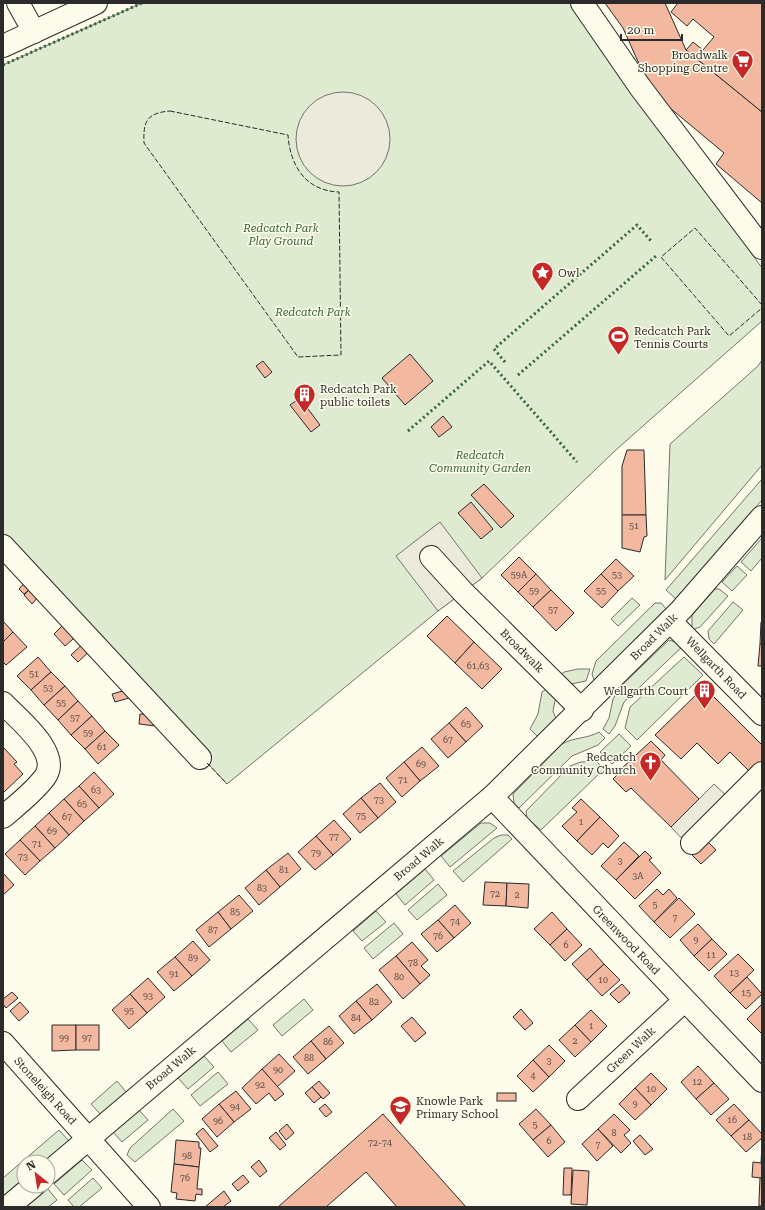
<svg xmlns="http://www.w3.org/2000/svg" width="765" height="1210" viewBox="0 0 765 1210" font-family="'Roboto Serif',serif">
<style>
.green{fill:#deebd1;stroke:#74746e}
.parking{fill:#eceadb;stroke:#74746e}
.building{fill:#f2b8a0;stroke:#2b2b2b}
.lines{fill:none;stroke-linecap:round;stroke-linejoin:round}
.minor-casing{stroke:#2b2b2b;stroke-width:24}
.major-casing{stroke:#2b2b2b;stroke-width:24}
.minor{stroke:#fdfbea;stroke-width:22}
.major{stroke:#fdfbea;stroke-width:22}
.hedge{stroke:#34623c;stroke-width:3;stroke-dasharray:2 3;stroke-linecap:butt}
.fence{stroke:#2b2b2b;stroke-width:1;stroke-dasharray:5 2;stroke-linecap:butt}
.labels{text-anchor:middle;dominant-baseline:central;stroke-width:3;stroke-linejoin:round;paint-order:stroke}
.number-label{font-size:9px;fill:#5d4e48}
.poi-label{font-size:11px;fill:#2b2b2b;stroke:#fdfbea;text-anchor:start}
.park-label{font-size:11px;font-style:italic;fill:#34623c;stroke:#fdfbea}
.street-label{font-size:11px;fill:#2b2b2b;stroke:#fdfbea}
</style>
<rect width="100%" height="100%" fill="#fdfbea"/>
<g class="green">
<path d="M142 3H572L762 268V321L618 448 482 578 438 611 227 784 3 543V65Z"/>
<path d="M762 360V465L665 580 670 444 758 366Z"/>
<path d="M762 479V500L676 599 666 590Z"/>
<path d="M762 538V558L751 571 741 562Z"/>
<path d="M737 566 747 575 732 591 722 582Z"/>
<path d="M715 589H719L728 596 700 627 692 630V615Z"/>
<path d="M632 598 640 605 618 626 611 619Z"/>
<path d="M733 602 743 610 714 644 709 639 708 631Z"/>
<path d="M655 603H661L667 610 594 680 592 674 596 661Z"/>
<path d="M669 640 684 645 624 702 615 726 609 734 603 729 609 718 613 699 621 686Z"/>
<path d="M684 657 703 675 637 740 625 728 630 707Z"/>
<path d="M578 669H590L586 681 566 685 558 678 564 672Z"/>
<path d="M548 688 556 696 553 711 556 719 538 737 530 729 538 714 542 692Z"/>
<path d="M599 732 605 738 598 745 572 756 519 808 514 803 513 794 562 744C574 737 587 739 599 732Z"/>
<path d="M619 734 631 746 612 764 600 752Z"/>
<path d="M596 761 604 769 541 830 527 818 526 811 570 766 581 762Z"/>
<path d="M481 823H490L497 828 450 867 441 856Z"/>
<path d="M501 835H508L512 839 463 882 453 871 494 838Z"/>
<path d="M425 869 434 880 405 905 396 894Z"/>
<path d="M438 884 447 895 417 920 408 910Z"/>
<path d="M376 911 386 922 362 941 353 931Z"/>
<path d="M394 923 403 934 373 959 364 948Z"/>
<path d="M304 999 313 1010 282 1036 273 1025Z"/>
<path d="M248 1019 258 1030 231 1052 222 1041Z"/>
<path d="M204 1056 214 1067 188 1089 178 1078Z"/>
<path d="M218 1072 228 1084 200 1106 191 1095Z"/>
<path d="M117 1081 126 1092 101 1115 91 1104Z"/>
<path d="M138 1109 148 1120 122 1142 112 1131Z"/>
<path d="M173 1109 184 1121 135 1162 127 1155 130 1148Z"/>
<path d="M59 1130 69 1141 44 1162H24V1178L3 1196V1178Z"/>
<path d="M82 1160 92 1170 64 1195 54 1184Z"/>
<path d="M93 1178 102 1188 79 1207H74L68 1200Z"/>
<path d="M48 1189 57 1200 48 1207H26Z"/>
</g>
<g class="parking">
<circle cx="343" cy="139" r="47"/>
<path d="M440 522 482 578 438 611 396 556Z"/>
<path d="M714 784 730 799 687 844 671 827Z"/>
</g>
<g class="building">
<path d="M605 3H665L686 50 762 112V203L716 164 724 153 652 93 623 28Z"/>
<path d="M678 3H762V112L686 50 693 42 703 50 714 37 693 19 687 26 671 12Z"/>
<path d="M410 354 433 381 405 405 382 378Z"/>
<path d="M263 361 272 372 265 378 256 366Z"/>
<path d="M300 398 320 425 311 432 290 405Z"/>
<path d="M443 416 452 427 439 437 431 427Z"/>
<path d="M627 450H644L646 515H622V466Z"/>
<path d="M484 484 514 516 501 528 471 495Z"/>
<path d="M471 502 493 529 481 539 458 513Z"/>
<path d="M622 515H646L647 536 644 537 640 552 622 548Z"/>
<path d="M519 557 536 574 518 592 501 575Z"/>
<path d="M616 559 634 576 618 591 601 574Z"/>
<path d="M536 574 551 590 533 607 518 592Z"/>
<path d="M601 574 618 591 602 608 584 591Z"/>
<path d="M28 579 30 589 24 594 19 589Z"/>
<path d="M30 589 38 597 32 604 24 595Z"/>
<path d="M551 590 574 613 556 631 533 607Z"/>
<path d="M447 616 474 642 455 663 427 636Z"/>
<path d="M68 620 80 633 65 646 54 634Z"/>
<path d="M3 621 13 632 3 642Z"/>
<path d="M761 622H762V644H760Z"/>
<path d="M13 632 27 647 6 665 3 662V642Z"/>
<path d="M87 640 94 647 78 662 71 655Z"/>
<path d="M474 642 502 669 482 689 455 663Z"/>
<path d="M760 644H762V666H758Z"/>
<path d="M38 657 51 672 31 690 17 676Z"/>
<path d="M51 672 65 686 44 705 31 690Z"/>
<path d="M65 686 78 701 58 720 44 705Z"/>
<path d="M704 687 762 745V766L753 775 730 752 718 764 697 743 681 759 655 735Z"/>
<path d="M126 690 129 698 115 702 112 694Z"/>
<path d="M78 701 92 716 71 735 58 720Z"/>
<path d="M466 707 483 726 466 742 449 723Z"/>
<path d="M140 714 157 715 156 726 139 724Z"/>
<path d="M92 716 105 731 85 749 71 735Z"/>
<path d="M449 723 466 742 448 758 431 739Z"/>
<path d="M105 731 119 745 98 764 85 749Z"/>
<path d="M651 741 665 755 661 760 699 799 671 827 631 788 626 792 613 779 621 771 620 770Z"/>
<path d="M3 747 17 762 14 764 23 774 3 793Z"/>
<path d="M422 747 439 766 420 781 404 762Z"/>
<path d="M404 762 420 781 402 797 386 778Z"/>
<path d="M94 772 114 794 99 808 79 786Z"/>
<path d="M380 783 396 802 378 818 361 798Z"/>
<path d="M79 786 99 808 84 821 64 799Z"/>
<path d="M361 798 378 818 360 833 343 814Z"/>
<path d="M64 799 84 821 69 835 49 813Z"/>
<path d="M581 799 600 817 577 841 562 826 577 812 572 808Z"/>
<path d="M49 813 69 835 55 848 35 826Z"/>
<path d="M600 817 619 836 608 848 603 843 592 855 577 841Z"/>
<path d="M334 820 351 839 333 855 316 836Z"/>
<path d="M35 826 55 848 40 861 20 840Z"/>
<path d="M316 836 333 855 315 870 298 852Z"/>
<path d="M20 840 40 861 25 875 5 854Z"/>
<path d="M706 840 716 850 701 864 691 854Z"/>
<path d="M624 842 639 856 616 880 601 866Z"/>
<path d="M645 851 652 858 649 860 661 873 635 899 616 880Z"/>
<path d="M288 853 301 869 280 887 266 870Z"/>
<path d="M266 870 280 887 259 905 245 888Z"/>
<path d="M3 873 14 885 3 895Z"/>
<path d="M485 882 507 883 506 906 483 905Z"/>
<path d="M507 883 529 884 528 908 506 906Z"/>
<path d="M657 889 663 895 669 889 677 898 654 922 639 906Z"/>
<path d="M239 895 253 911 231 929 218 912Z"/>
<path d="M679 898 695 914 670 938 654 922Z"/>
<path d="M455 905 471 923 454 938 438 920Z"/>
<path d="M218 912 231 929 209 947 196 930Z"/>
<path d="M552 912 567 929 550 945 534 929Z"/>
<path d="M438 920 454 938 437 952 421 934Z"/>
<path d="M698 924 712 939 694 956 680 940Z"/>
<path d="M567 929 582 945 565 961 550 945Z"/>
<path d="M712 939 727 954 709 971 694 956Z"/>
<path d="M193 941 210 960 192 976 175 957Z"/>
<path d="M412 942 428 960 421 966 430 975 420 984 396 956Z"/>
<path d="M590 948 604 964 587 980 572 964Z"/>
<path d="M738 954 754 970 730 993 714 976Z"/>
<path d="M396 956 420 984 403 999 379 970Z"/>
<path d="M175 957 192 976 174 991 157 972Z"/>
<path d="M604 964 620 980 602 996 587 980Z"/>
<path d="M747 977 762 994 746 1009 730 993Z"/>
<path d="M148 978 165 997 147 1013 130 994Z"/>
<path d="M377 984 392 1002 372 1020 356 1001Z"/>
<path d="M622 984 630 993 619 1003 610 994Z"/>
<path d="M12 992 18 998 6 1008 3 1004V999Z"/>
<path d="M130 994 147 1013 129 1029 112 1010Z"/>
<path d="M356 1001 372 1020 354 1034 339 1016Z"/>
<path d="M20 1002 29 1012 19 1021 10 1011Z"/>
<path d="M762 1004V1034L747 1019Z"/>
<path d="M521 1009 533 1023 525 1030 513 1017Z"/>
<path d="M591 1010 607 1026 591 1042 575 1025Z"/>
<path d="M412 1017 426 1033 415 1042 401 1026Z"/>
<path d="M52 1025H76V1050L52 1051Z"/>
<rect x="76" y="1025" width="23" height="25"/>
<path d="M575 1025 591 1042 575 1057 559 1040Z"/>
<path d="M329 1026 344 1043 326 1059 311 1041Z"/>
<path d="M311 1041 326 1059 308 1074 293 1057Z"/>
<path d="M549 1045 565 1061 549 1077 533 1060Z"/>
<path d="M279 1054 295 1071 277 1087 262 1069Z"/>
<path d="M533 1060 549 1077 533 1092 517 1076Z"/>
<path d="M698 1066 714 1083 696 1099 681 1082Z"/>
<path d="M262 1069 284 1094 275 1101 269 1093 256 1104 242 1088Z"/>
<path d="M651 1073 667 1089 651 1105 635 1088Z"/>
<path d="M319 1081 330 1093 323 1099 312 1087Z"/>
<path d="M714 1083 729 1099 711 1115 696 1099Z"/>
<path d="M312 1087 321 1097 314 1103 305 1093Z"/>
<path d="M635 1088 651 1105 635 1120 619 1104Z"/>
<path d="M236 1091 251 1109 234 1122 219 1104Z"/>
<rect x="497" y="1093" width="19" height="8"/>
<path d="M219 1104 234 1122 217 1137 202 1119Z"/>
<path d="M325 1104 332 1112 326 1117 319 1109Z"/>
<path d="M734 1104 749 1120 731 1136 716 1120Z"/>
<path d="M536 1109 551 1125 533 1140 519 1124Z"/>
<path d="M383 1114 466 1207H397L366 1172 326 1207H278Z"/>
<path d="M614 1114 630 1130 624 1135 631 1143 621 1153 598 1129Z"/>
<path d="M749 1120 762 1134V1138L746 1152 731 1136Z"/>
<path d="M287 1124 294 1133 286 1140 279 1131Z"/>
<path d="M551 1125 565 1142 548 1157 533 1140Z"/>
<path d="M203 1128 218 1146 210 1152 196 1134Z"/>
<path d="M598 1129 613 1146 597 1161 582 1144Z"/>
<path d="M276 1132 286 1145 280 1150 269 1138Z"/>
<path d="M640 1135 653 1149 645 1155 633 1141Z"/>
<path d="M176 1140 199 1142V1148H201L199 1167 174 1164Z"/>
<path d="M762 1145V1178L752 1177 753 1162 761 1163Z"/>
<path d="M259 1160 267 1171 260 1177 251 1167Z"/>
<path d="M174 1164 199 1167 197 1189H202V1195L196 1194 195 1201 176 1199 177 1193 171 1192Z"/>
<path d="M564 1168H572L571 1195H563Z"/>
<path d="M573 1170 589 1171 587 1205 571 1204Z"/>
<path d="M243 1175 249 1182 238 1191 232 1184Z"/>
<path d="M760 1178H762V1206H759V1200Z"/>
<path d="M224 1191 231 1201 223 1207H205Z"/>
</g>
<g class="lines">
<defs>
<g id="minor">
<path d="M18 3 34 32"/>
<path d="M582 3 640 87 762 248"/>
<path d="M3 546 200 758"/>
<path d="M431 557 463 592 582 710"/>
<path d="M670 621 762 714"/>
<path d="M3 703C18 719 62 753 45 777 34 792 17 805 3 817"/>
<path d="M492 797 762 1081"/>
<path d="M692 843 762 773"/>
<path d="M3 1043 149 1207"/>
<path d="M578 1099 684 1001"/>
<path d="M48 1173 492 797 681 610 762 517"/>
<path d="M8 1207 33 1186"/>
</g>
<path id="major" d="M3 46 96 3"/>
</defs>
<use href="#minor" class="minor-casing"/>
<use href="#major" class="major-casing"/>
<use href="#minor" class="minor"/>
<use href="#major" class="major"/>
<g class="hedge">
<path d="M3 65 142 3"/>
<path d="M505 362 494 349 637 225 651 241"/>
<path d="M518 375 656 256"/>
<path d="M408 431 489 361 577 462"/>
</g>
<g class="fence">
<path d="M170 111 288 135C290 166 306 191 339 192L341 355 298 357 144 143C143 121 147 113 170 111Z"/>
<path d="M762 305 695 228 661 257 729 336 762 308"/>
<path d="M207 763 227 784"/>
</g>
</g>
<defs>
<symbol id="supermarket-pin" viewBox="-11 -11 22 30"><path d="M0 17L-7.5 6A9.5 9.5 0 1 1 7.5 6Z" fill="#c62828" stroke="#fdfbea"/><path d="M-6-5.5h2.5l.6 2H6L4.5 2H-2.5L-4.4-4H-6ZM-1.5 3.2a1.3 1.3 0 1 0 .1 0ZM3 3.2a1.3 1.3 0 1 0 .1 0Z" fill="#fff"/></symbol>
<symbol id="sight-pin" viewBox="-11 -11 22 30"><path d="M0 17L-7.5 6A9.5 9.5 0 1 1 7.5 6Z" fill="#c62828" stroke="#fdfbea"/><path d="M0-6L1.8-2.2L6-1.7L2.9 1.2L3.7 5.4L0 3.3L-3.7 5.4L-2.9 1.2L-6-1.7L-1.8-2.2Z" fill="#fff"/></symbol>
<symbol id="stadium-pin" viewBox="-11 -11 22 30"><path d="M0 17L-7.5 6A9.5 9.5 0 1 1 7.5 6Z" fill="#c62828" stroke="#fdfbea"/><path d="M0-5a6.5 5 0 1 0 0 10a6.5 5 0 1 0 0-10ZM-3.5-1.8h7v3.6h-7Z" fill="#fff"/></symbol>
<symbol id="building-pin" viewBox="-11 -11 22 30"><path d="M0 17L-7.5 6A9.5 9.5 0 1 1 7.5 6Z" fill="#c62828" stroke="#fdfbea"/><path d="M-4-6H4V6H1V3H-1V6H-4ZM-2.5-4.3h1.7v1.8h-1.7ZM.8-4.3h1.7v1.8H.8ZM-2.5-1h1.7V.8h-1.7ZM.8-1h1.7V.8H.8Z" fill="#fff"/></symbol>
<symbol id="church-pin" viewBox="-11 -11 22 30"><path d="M0 17L-7.5 6A9.5 9.5 0 1 1 7.5 6Z" fill="#c62828" stroke="#fdfbea"/><path d="M-1.2-6h2.4v3.5h3.3v2.4h-3.3V6h-2.4V-.1h-3.3v-2.4h3.3Z" fill="#fff"/></symbol>
<symbol id="school-pin" viewBox="-11 -11 22 30"><path d="M0 17L-7.5 6A9.5 9.5 0 1 1 7.5 6Z" fill="#c62828" stroke="#fdfbea"/><path d="M0-5L7-2L0 1L-7-2ZM-4 1L0 2.5L4 1V4Q0 6-4 4Z" fill="#fff"/></symbol>
</defs>
<g fill-rule="evenodd">
<use href="#supermarket-pin" x="730" y="48" width="25" height="34"/>
<use href="#sight-pin" x="530" y="260" width="25" height="34"/>
<use href="#stadium-pin" x="606" y="324" width="25" height="34"/>
<use href="#building-pin" x="292" y="382" width="25" height="34"/>
<use href="#building-pin" x="692" y="678" width="25" height="34"/>
<use href="#church-pin" x="638" y="750" width="25" height="34"/>
<use href="#school-pin" x="388" y="1094" width="25" height="34"/>
</g>
<g class="labels">
<g class="number-label">
<text x="634" y="526">51</text>
<text x="519" y="575">59A</text>
<text x="617" y="575">53</text>
<text x="534" y="591">59</text>
<text x="601" y="591">55</text>
<text x="553" y="610">57</text>
<text x="478" y="666">61,63</text>
<text x="34" y="674">51</text>
<text x="48" y="688">53</text>
<text x="61" y="703">55</text>
<text x="75" y="718">57</text>
<text x="466" y="724">65</text>
<text x="88" y="733">59</text>
<text x="448" y="740">67</text>
<text x="102" y="747">61</text>
<text x="421" y="764">69</text>
<text x="403" y="780">71</text>
<text x="96" y="790">63</text>
<text x="379" y="800">73</text>
<text x="82" y="804">65</text>
<text x="361" y="816">75</text>
<text x="67" y="817">67</text>
<text x="581" y="822">1</text>
<text x="52" y="831">69</text>
<text x="334" y="837">77</text>
<text x="37" y="844">71</text>
<text x="316" y="853">79</text>
<text x="23" y="857">73</text>
<text x="620" y="861">3</text>
<text x="284" y="870">81</text>
<text x="638" y="876">3A</text>
<text x="262" y="888">83</text>
<text x="495" y="894">72</text>
<text x="517" y="895">2</text>
<text x="655" y="905">5</text>
<text x="235" y="912">85</text>
<text x="675" y="918">7</text>
<text x="455" y="922">74</text>
<text x="213" y="930">87</text>
<text x="438" y="936">76</text>
<text x="696" y="940">9</text>
<text x="566" y="945">6</text>
<text x="711" y="955">11</text>
<text x="193" y="958">89</text>
<text x="413" y="963">78</text>
<text x="734" y="973">13</text>
<text x="174" y="974">91</text>
<text x="399" y="977">80</text>
<text x="603" y="980">10</text>
<text x="746" y="993">15</text>
<text x="148" y="996">93</text>
<text x="374" y="1002">82</text>
<text x="129" y="1011">95</text>
<text x="356" y="1018">84</text>
<text x="591" y="1026">1</text>
<text x="64" y="1038">99</text>
<text x="87" y="1038">97</text>
<text x="575" y="1041">2</text>
<text x="328" y="1042">86</text>
<text x="309" y="1058">88</text>
<text x="549" y="1061">3</text>
<text x="278" y="1070">90</text>
<text x="533" y="1076">4</text>
<text x="697" y="1082">12</text>
<text x="260" y="1085">92</text>
<text x="651" y="1089">10</text>
<text x="635" y="1104">9</text>
<text x="235" y="1107">94</text>
<text x="732" y="1120">16</text>
<text x="218" y="1121">96</text>
<text x="535" y="1125">5</text>
<text x="614" y="1133">8</text>
<text x="747" y="1137">18</text>
<text x="549" y="1141">6</text>
<text x="380" y="1143">72-74</text>
<text x="598" y="1145">7</text>
<text x="187" y="1156">98</text>
<text x="185" y="1178">76</text>
</g>
<g class="poi-label">
<text x="728" y="55" text-anchor="end">Broadwalk<tspan x="728" dy="13">Shopping Centre</tspan></text>
<text x="558" y="273">Owl</text>
<text x="634" y="331">Redcatch Park<tspan x="634" dy="13">Tennis Courts</tspan></text>
<text x="320" y="389">Redcatch Park<tspan x="320" dy="13">public toilets</tspan></text>
<text x="688" y="691" text-anchor="end">Wellgarth Court</text>
<text x="636" y="757" text-anchor="end">Redcatch<tspan x="636" dy="13">Community Church</tspan></text>
<text x="416" y="1101">Knowle Park<tspan x="416" dy="13">Primary School</tspan></text>
</g>
<g class="park-label">
<text x="281" y="228">Redcatch Park<tspan x="281" dy="13">Play Ground</tspan></text>
<text x="313" y="312">Redcatch Park</text>
<text x="480" y="455">Redcatch<tspan x="480" dy="13">Community Garden</tspan></text>
</g>
<g class="street-label">
<text transform="translate(654 637) rotate(-45)">Broad Walk</text>
<text transform="translate(522 651) rotate(45)">Broadwalk</text>
<text transform="translate(716 668) rotate(46)">Wellgarth Road</text>
<text transform="translate(419 859) rotate(-40)">Broad Walk</text>
<text transform="translate(626 940) rotate(46)">Greenwood Road</text>
<text transform="translate(631 1050) rotate(-43)">Green Walk</text>
<text transform="translate(171 1068) rotate(-40)">Broad Walk</text>
<text transform="translate(45 1091) rotate(48)">Stoneleigh Road</text>
</g>
</g>
<rect width="765" height="1210" fill="none" stroke="#2b2b2b" stroke-width="8"/>
<g transform="translate(36 1174) rotate(330)"><circle r="19" fill="#fdfbea" stroke="#a9a89e"/>
<path d="M0-3L7 15L0 10L-7 15Z" fill="#c62828"/>
<text y="-6" font-size="11" font-weight="bold" text-anchor="middle" fill="#2b2b2b">N</text>
</g>
<path d="M621 34v6h61v-6" fill="none" stroke="#2b2b2b" stroke-width="2"/>
<text x="627" y="34" font-size="12" fill="#2b2b2b" stroke="#fdfbea" stroke-width="3" paint-order="stroke">20 m</text>
</svg>
